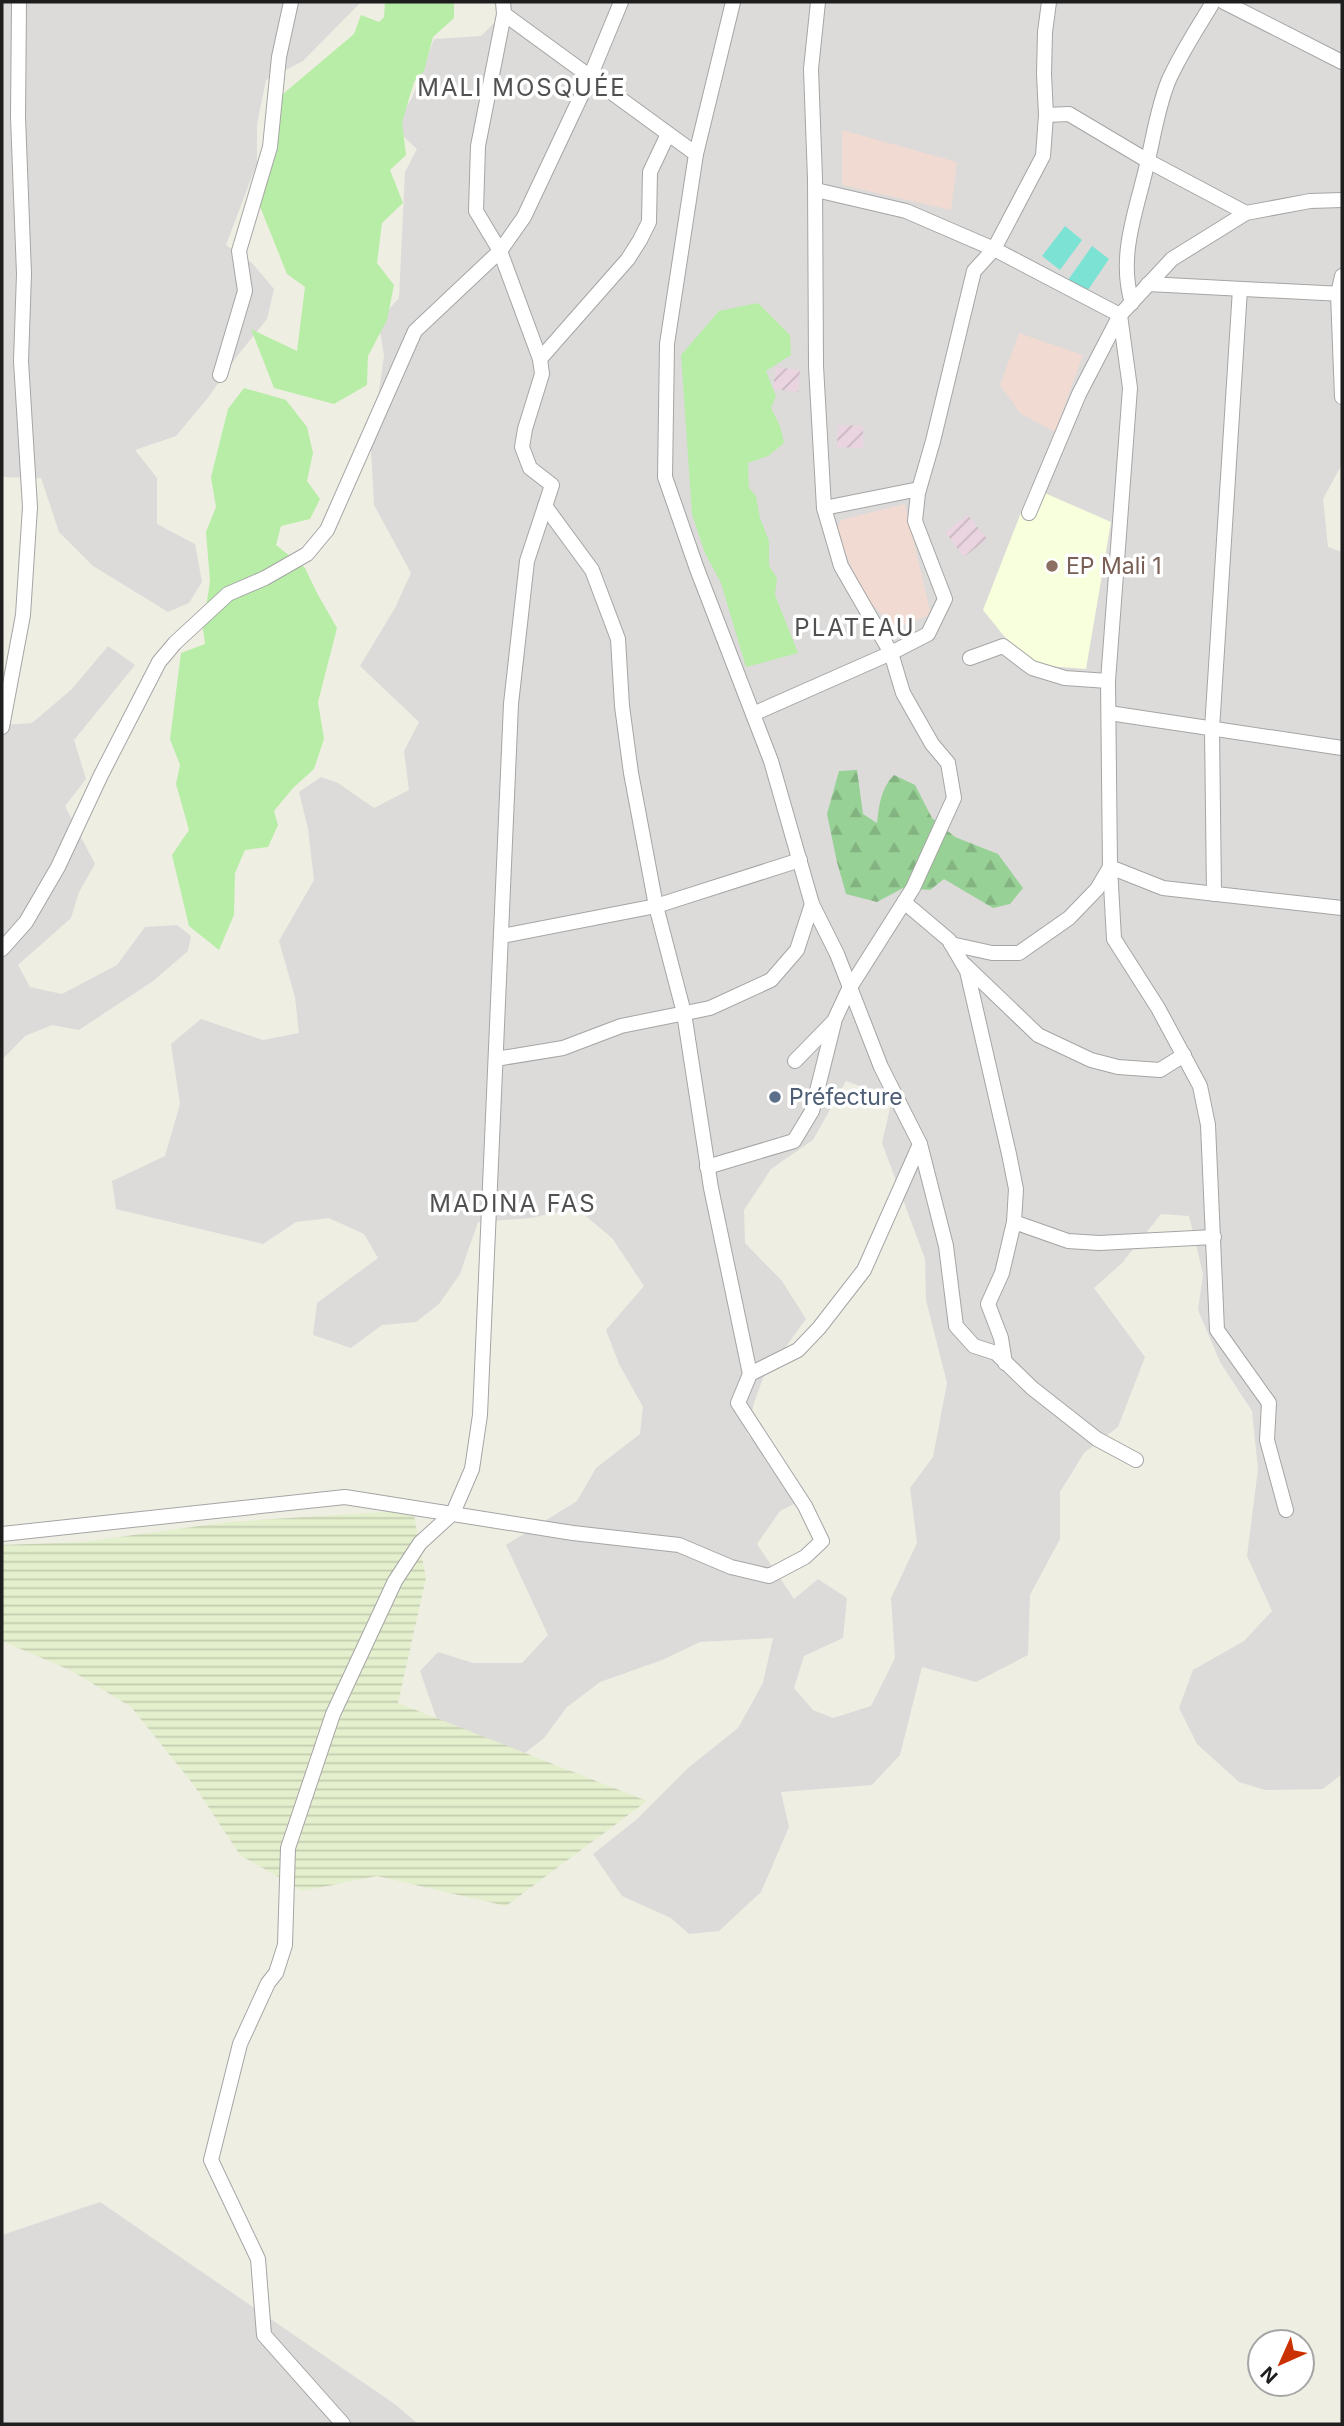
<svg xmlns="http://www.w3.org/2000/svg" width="1344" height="2426" viewBox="0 0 1344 2426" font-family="Inter,sans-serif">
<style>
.residential{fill:#dcdbda;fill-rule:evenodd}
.commercial{fill:#f1dad1}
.industrial{fill:url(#industrial-furrows)}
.education{fill:#f7ffdc}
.farmland{fill:url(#farmland-rules)}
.grass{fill:#b7eda6}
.forest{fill:url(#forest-firs)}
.pitch{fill:#7ce3d4}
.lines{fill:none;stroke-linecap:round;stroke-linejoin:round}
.minor-casing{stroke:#a5a5a5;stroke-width:16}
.minor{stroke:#fff;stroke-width:14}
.education-dot{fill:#8d6e63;stroke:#fff;stroke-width:2.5}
.service-dot{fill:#5c6f8a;stroke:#fff;stroke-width:2.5}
.labels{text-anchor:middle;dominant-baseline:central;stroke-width:7;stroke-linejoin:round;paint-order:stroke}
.education-label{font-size:23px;fill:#785e54;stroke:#fff;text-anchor:start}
.service-label{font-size:23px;fill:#4e5e75;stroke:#fff;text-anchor:start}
.neighbourhood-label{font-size:24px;letter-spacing:2px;fill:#515151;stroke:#fff}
</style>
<defs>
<pattern id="industrial-furrows" width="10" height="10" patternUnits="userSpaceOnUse" patternTransform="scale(1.75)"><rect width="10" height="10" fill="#e9d4e0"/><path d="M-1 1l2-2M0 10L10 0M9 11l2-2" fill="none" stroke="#c7b6c0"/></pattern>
<pattern id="farmland-rules" width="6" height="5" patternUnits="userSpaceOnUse" patternTransform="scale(1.75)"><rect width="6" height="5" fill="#e4efcd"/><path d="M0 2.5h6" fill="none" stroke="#c3ccb0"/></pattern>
<pattern id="forest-firs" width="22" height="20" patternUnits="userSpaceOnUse" patternTransform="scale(1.75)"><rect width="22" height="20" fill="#98d195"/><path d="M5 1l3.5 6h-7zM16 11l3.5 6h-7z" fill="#83b380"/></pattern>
</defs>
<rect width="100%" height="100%" fill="#efeee3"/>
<g class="residential">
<path d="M2 2H361L303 61 266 80 257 124V163L226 245 252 263 274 289 267 319 238 355 207 399 176 436 135 450 157 478V524L195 544 202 582 189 603 168 612 93 566 59 532 41 478 2 477Z"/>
<path d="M507 2H1342V464L1323 499 1328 547 1342 552V1774L1323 1789 1265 1790 1239 1782 1197 1744 1179 1708 1193 1670 1244 1641 1272 1611 1247 1556 1258 1469 1252 1411 1220 1362 1198 1310 1203 1274 1189 1216 1161 1214 1122 1263 1094 1288 1145 1357 1118 1427 1084 1453 1060 1492V1539L1030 1595 1028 1655 976 1682 922 1667 900 1755 872 1785 781 1792 789 1827 761 1892 719 1931 689 1934 671 1918 622 1896 593 1854 636 1820 688 1768 738 1728 763 1683 773 1638 700 1642 662 1660 600 1682 567 1707 544 1738 493 1778 444 1740 420 1671 438 1652 473 1663H522L548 1635 506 1545 577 1501 596 1468 640 1434 643 1407 619 1364 606 1330 644 1286 612 1238 576 1208 531 1218 478 1222 460 1274 439 1304 416 1322 382 1325 351 1348 313 1335 317 1303 378 1258 364 1234 329 1218 296 1222 263 1244 116 1209 112 1181 165 1156 180 1104 171 1044 201 1019 263 1040 299 1033 295 997 279 941 314 880 308 829 299 792 321 777 338 783 374 808 409 790 404 751 419 722 360 666 395 608 411 573 374 505 371 450 384 355 378 321 399 298 405 172 417 149 400 133V116L412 98 434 39 481 36 507 10ZM846 1081 865 1088 891 1104 882 1143 925 1259 926 1300 947 1383 933 1457 910 1488 917 1543 891 1598 895 1658 871 1706 833 1718 813 1710 794 1688 804 1656 843 1638 847 1598 818 1579 794 1599 757 1544 780 1511 808 1497 747 1434 754 1403 763 1378 806 1319 782 1281 745 1243 744 1210 771 1169 813 1140Z"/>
<path d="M108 646 135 665 74 740 86 779 65 806 95 864 79 892 71 918 18 965 30 987 62 994 117 965 145 927 177 925 191 936 188 951 153 981 79 1030 52 1025 25 1036 2 1060V725L32 723 72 689Z"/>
<path d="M100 2202 396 2405 418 2424H2V2235Z"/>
</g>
<g class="commercial">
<path d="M842 130 957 162 951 210 842 185Z"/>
<path d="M1019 333 1083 355 1055 432 1020 413 1000 385Z"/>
<path d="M905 504 931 615 891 628 889 622 863 595 836 530 841 520Z"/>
</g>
<g class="industrial">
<path d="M776 367 800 370 798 392 773 389Z"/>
<path d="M838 425 863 426V448L837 447Z"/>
<path d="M968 515 987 539 964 557 945 532Z"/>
</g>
<path class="education" d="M1031 487 1111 522 1086 669 1035 665 1004 636 983 610Z"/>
<path class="farmland" d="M413 1510 426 1578 398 1703 647 1801 506 1906 377 1876 303 1891 240 1855 193 1784 131 1707 72 1671 2 1641V1545L83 1542 228 1522Z"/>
<g class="grass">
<path d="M385 2H454V18L433 37 424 71 414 82 402 122 406 155 390 170 403 203 382 223 377 263 394 285 387 320 368 356 367 385 334 404 274 388 251 329 297 351 305 287 287 274 257 199 283 94 354 34 361 15 379 22 384 17Z"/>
<path d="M758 303 790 335 791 355 766 371 776 396 771 408 780 426 784 443 768 456 748 463 749 488 756 496 760 518 769 541V566L777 578 775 595 798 653 746 667 721 583 705 553 692 514 681 355 719 311Z"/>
<path d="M244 388 286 400 307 427 313 453 307 481 320 499 310 519 281 526 276 545 305 568 317 593 337 628 318 702 324 739 314 769 293 788 274 811 278 825 268 847 245 850 235 873 234 915 219 950 189 926 172 855 189 830 176 784 180 765 170 739 181 653 205 644 203 629 210 581 206 532 216 507 211 477 228 409Z"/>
</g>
<path class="forest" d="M857 770 863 814 877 823C879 805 881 788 894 775L915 785 932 818 955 837 998 854 1023 888 1010 904 993 908 944 879 930 890 903 888 877 902 846 894 837 862 827 814 839 771Z"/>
<g class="pitch">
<path d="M1065 226 1082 240 1060 270 1042 256Z"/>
<path d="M1092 246 1109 259 1086 293 1068 280Z"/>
</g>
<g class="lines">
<defs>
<g id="minor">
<path d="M1224 2 1342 62"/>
<path d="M504 14 696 154"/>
<path d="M1046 115 1069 114 1148 161 1246 213"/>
<path d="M816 190 906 211 994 249 1120 315 1130 388 1108 681 1110 867 1114 939 1158 1008 1200 1086 1208 1125 1217 1330 1269 1403 1267 1440 1286 1510"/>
<path d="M1342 276 1338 294 1342 397"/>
<path d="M1148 284 1342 294"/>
<path d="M1132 303C1117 254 1138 207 1148 160 1154 134 1158 107 1168 82 1180 54 1198 28 1213 2"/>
<path d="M540 359 628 259 640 240 649 222 650 172 668 134"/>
<path d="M220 375 245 291 239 251 270 147 279 57 291 2"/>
<path d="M545 506 592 570 618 639 622 706 631 773 656 906 684 1013 711 1188 750 1374"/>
<path d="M824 508 919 489"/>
<path d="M1029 513 1079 394 1120 315 1172 259 1246 213 1310 201 1342 200"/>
<path d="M970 658 1003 646 1032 668 1065 678 1108 681"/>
<path d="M1109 713 1342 748"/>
<path d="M753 714 891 653 928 634 945 599 915 521 918 493 933 441 974 271 994 249 1043 156 1046 115 1044 74 1045 32 1049 2"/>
<path d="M2 727 23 615 30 507 21 361 24 274 18 117 19 2"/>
<path d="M1214 894 1212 729 1240 289"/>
<path d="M904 902 949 940 967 971 1009 1154 1016 1189 1014 1222 1002 1273 988 1304 1001 1338 1005 1363"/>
<path d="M502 936 656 906 800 860"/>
<path d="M951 944 992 953H1019L1069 918 1097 889 1110 867 1163 888 1342 908"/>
<path d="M2 949 26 922 58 867 101 775 159 662 175 643 228 594 265 578 307 554 327 530 415 331 500 251 524 217 590 77 621 2"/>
<path d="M965 965 1038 1035 1091 1060 1118 1067 1160 1070 1184 1055"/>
<path d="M496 1059 563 1048 621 1026 710 1008 771 980 797 950 812 904"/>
<path d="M795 1061 834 1021 849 989 913 888 954 798 948 763 932 744 903 693 891 653 841 566 824 508 816 366 815 179 811 69 818 2"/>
<path d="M920 1144 946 1246 956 1326 974 1346 996 1353 1032 1388 1097 1439 1136 1460"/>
<path d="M707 1167 794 1141 812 1111 834 1023"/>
<path d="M1014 1222 1068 1241 1099 1243 1214 1237"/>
<path d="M2 1534 345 1497 573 1533 679 1545 731 1567 769 1576 805 1557 822 1541 805 1506 738 1403 750 1374 798 1350 819 1328 864 1270 920 1144 881 1067 837 954 812 904 771 761 697 569 665 477 667 344 696 154 733 2"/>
<path d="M343 2424 264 2335 258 2259 211 2160 240 2044 268 1983 276 1973 285 1945 288 1848 333 1714 395 1581 420 1543 453 1513 472 1469 480 1415 511 704 527 561 552 485 530 468 522 447 525 429 542 374 540 359 500 251 476 211 478 146 504 14 503 2"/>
</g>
</defs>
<use href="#minor" class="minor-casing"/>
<use href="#minor" class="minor"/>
</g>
<circle class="education-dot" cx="1052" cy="566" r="7"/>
<circle class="service-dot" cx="775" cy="1097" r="7"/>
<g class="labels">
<g class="education-label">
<text x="1066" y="566">EP Mali 1</text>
</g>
<g class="service-label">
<text x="789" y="1097">Préfecture</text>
</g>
<g class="neighbourhood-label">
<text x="522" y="87">MALI MOSQUÉE</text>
<text x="855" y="627">PLATEAU</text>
<text x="513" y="1203">MADINA FAS</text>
</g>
</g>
<rect width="1344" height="2426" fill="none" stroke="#1e1e1e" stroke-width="7"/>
<g transform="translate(1281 2363) rotate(225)"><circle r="33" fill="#ffffff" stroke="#a5a5a5" stroke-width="2"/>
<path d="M0-5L12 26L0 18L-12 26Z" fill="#cb3100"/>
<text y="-10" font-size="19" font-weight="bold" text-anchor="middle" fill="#1e1e1e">N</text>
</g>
</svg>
